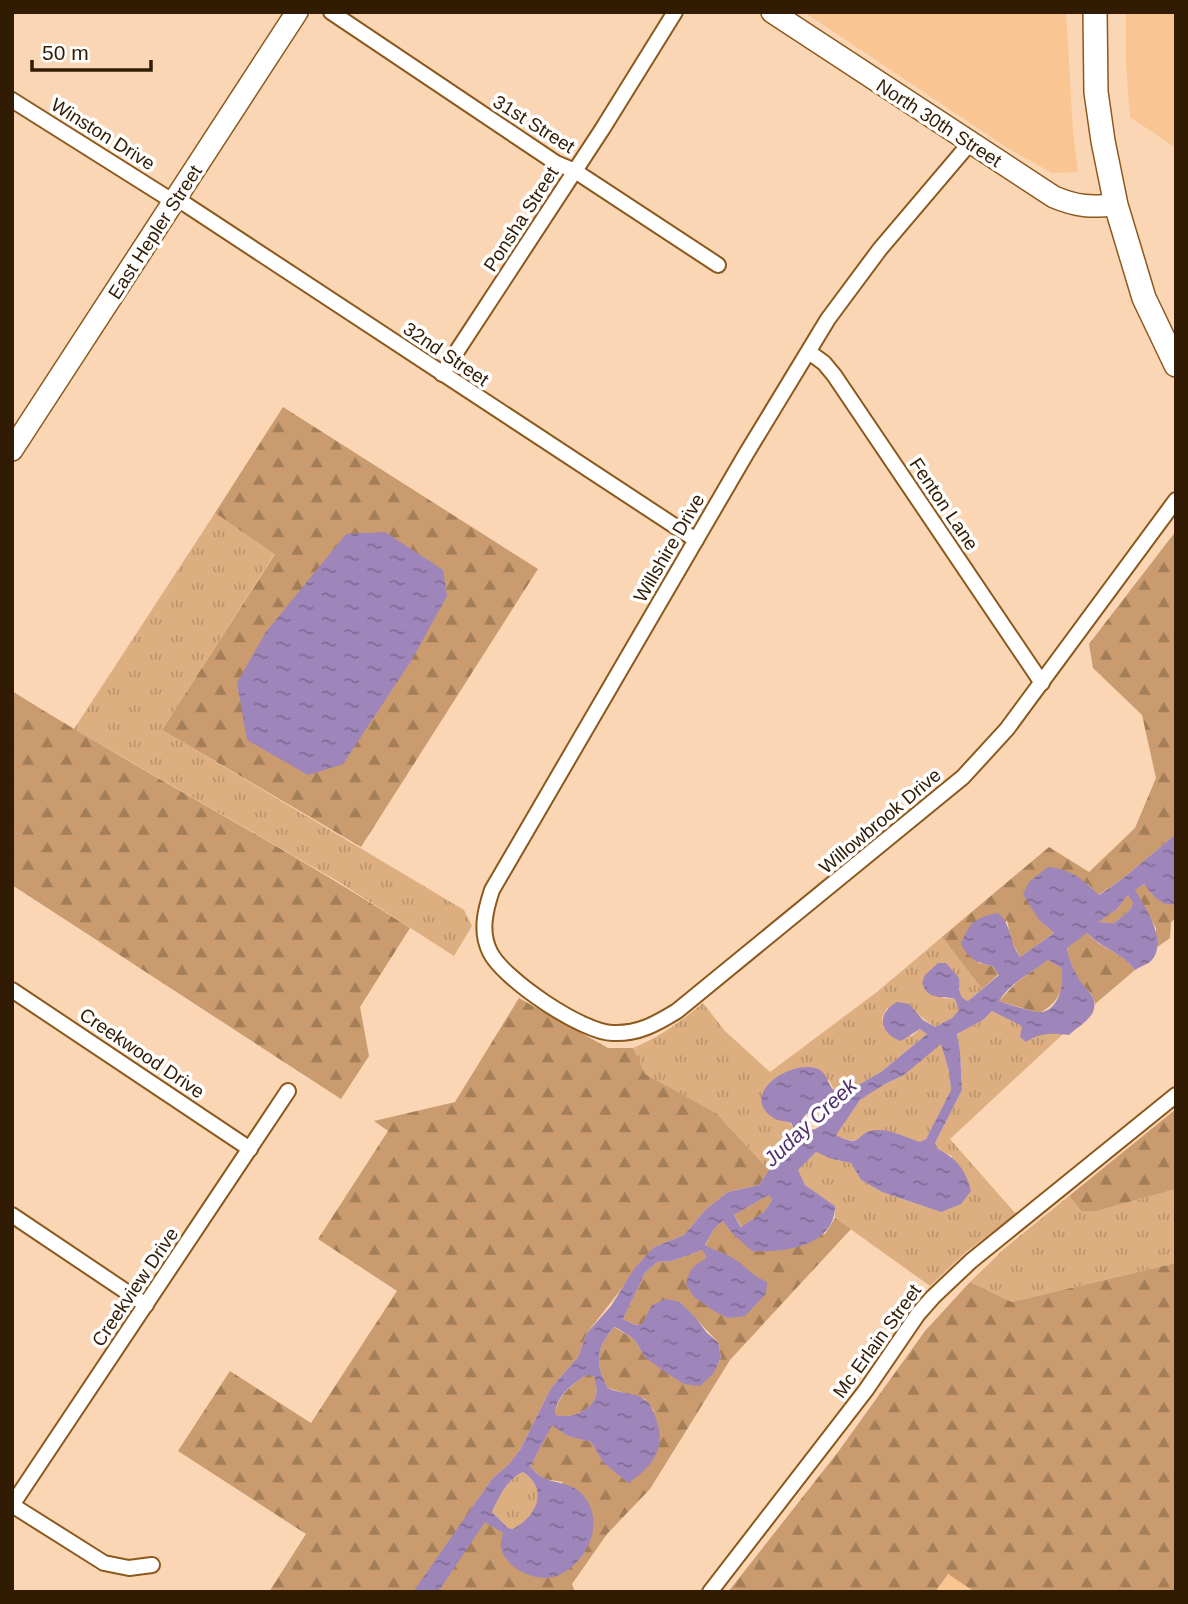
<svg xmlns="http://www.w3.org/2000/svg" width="1188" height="1604" viewBox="0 0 1188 1604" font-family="Arial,sans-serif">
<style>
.built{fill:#f9c693}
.grass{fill:url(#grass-tufts)}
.forest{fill:url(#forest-firs)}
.water{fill:url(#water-ripples);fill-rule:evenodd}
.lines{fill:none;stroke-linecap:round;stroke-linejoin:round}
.street-casing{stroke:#8c591c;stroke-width:18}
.secondary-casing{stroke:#8c591c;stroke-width:24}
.primary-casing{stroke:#8c591c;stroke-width:26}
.street{stroke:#fff;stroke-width:14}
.secondary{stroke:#fff;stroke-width:21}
.primary{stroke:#fff;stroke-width:23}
.labels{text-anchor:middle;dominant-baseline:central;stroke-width:7;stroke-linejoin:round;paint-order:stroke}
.street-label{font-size:19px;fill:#311c03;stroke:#fefefe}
.water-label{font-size:21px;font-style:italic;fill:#502e6f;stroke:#fefefe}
</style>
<defs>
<pattern id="grass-tufts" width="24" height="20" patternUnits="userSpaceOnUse" patternTransform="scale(1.75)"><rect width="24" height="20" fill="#dcae80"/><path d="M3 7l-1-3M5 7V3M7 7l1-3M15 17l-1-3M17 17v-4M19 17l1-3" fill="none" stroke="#bd956d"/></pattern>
<pattern id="forest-firs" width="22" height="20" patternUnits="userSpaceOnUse" patternTransform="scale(1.75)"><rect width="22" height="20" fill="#c99b6e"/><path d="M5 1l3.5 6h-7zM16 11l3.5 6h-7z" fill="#a47e58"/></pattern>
<pattern id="water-ripples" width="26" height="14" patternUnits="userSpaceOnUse" patternTransform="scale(1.75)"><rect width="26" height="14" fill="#9e85ba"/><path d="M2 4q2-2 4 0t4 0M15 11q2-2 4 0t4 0" fill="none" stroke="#816c95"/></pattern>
</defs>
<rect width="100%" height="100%" fill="#fad6b4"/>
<g class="built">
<path d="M804 12H1066L1073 131 1078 172 1052 173 1009 149Z"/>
<path d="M1126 12H1176V148L1130 117 1126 64Z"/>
<path d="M948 1574 975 1592H935Z"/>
</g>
<g class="grass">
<path d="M215 513 275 553 162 730 464 910 472 926 454 956 339 882 74 729Z"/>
<path d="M942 937 982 989 968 1001 962 999 959 993 960 987 942 998 955 999 959 1010 952 1018 935 1027 916 1013 887 1008 882 1018 884 1028 912 1036 920 1029 928 1033 881 1072 860 1084 844 1097 835 1091 828 1079 785 1121C794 1124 796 1131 797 1141L789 1152 769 1170 716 1113 644 1074 633 1048C660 1037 680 1022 703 1003L725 1031 770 1072 877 992Z"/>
<path d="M992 1011 1015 1021 1034 1036 1056 1032 1063 1034 950 1139 1016 1214 966 1252 930 1286 835 1218V1206L805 1185 797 1170 816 1152 832 1159 851 1163 861 1180 882 1192 941 1212 952 1156 937 1149 935 1143 962 1090 960 1051 957 1034 983 1020Z"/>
<path d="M941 1043 949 1071 951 1090 926 1139 920 1143 901 1135 867 1132C855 1143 850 1142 835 1135L860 1100 885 1084 904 1075Z"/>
<path d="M1176 1189V1263L1012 1302 970 1282 1005 1248 1069 1196 1081 1211H1097Z"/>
<path d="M523 1472C549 1489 537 1516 514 1529L508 1528 492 1512C499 1497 506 1480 523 1472Z"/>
</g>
<g class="forest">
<path d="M283 407 538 569 361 847 162 730 275 554 215 513Z"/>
<path d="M1176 531V834L1122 879 1098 895 1088 884 1039 920 1054 933 1020 957 1011 940 1007 920 978 963 993 966 999 974 982 989 942 937 1049 847 1089 872 1135 828 1156 778 1142 715 1093 668 1089 644Z"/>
<path d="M12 691C143 773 280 844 410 928L360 1007 369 1056 341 1099 12 885Z"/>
<path d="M1144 884C1152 895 1161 906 1176 904V918L1171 922 1170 938 1156 948V928L1134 890Z"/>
<path d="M1128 895 1133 903 1130 910 1114 923 1097 922 1117 909Z"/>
<path d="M1087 933C1102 950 1119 950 1135 970L1095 1004C1093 992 1085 989 1079 980 1073 971 1069 958 1067 947Z"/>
<path d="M1048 960 1061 968C1066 988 1058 1004 1039 1013L999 1001 1017 982Z"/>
<path d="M519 998 608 1048H633L645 1074 716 1113 769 1170 759 1185 728 1192 706 1209 684 1235 654 1247 587 1333 578 1357 551 1388 520 1450 509 1464 492 1479 470 1511 503 1533 506 1559 563 1482 544 1479 530 1467 552 1424 568 1436 591 1442 603 1462 654 1411 645 1399 608 1388C595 1364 595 1350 614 1327L634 1339 645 1357 714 1373 721 1357 718 1342 680 1302 642 1324 635 1325 623 1319 645 1273 657 1262 672 1261 702 1250 706 1255 693 1296 728 1318 752 1276C740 1260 724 1253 705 1246L714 1229 723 1221 731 1232 825 1234 835 1218 851 1229 730 1360 650 1489 607 1534 572 1584 575 1592H269L306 1534 178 1451 230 1371 311 1423 397 1291 318 1239 388 1131 374 1121 455 1102Z"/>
<path d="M1176 1109V1189L1097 1211H1081L1069 1196Z"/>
<path d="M769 1195 772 1200 764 1212 742 1227 734 1215Z"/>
<path d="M1176 1263V1592H975L948 1574 935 1592H728L838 1452 925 1331 970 1282 1012 1302Z"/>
<path d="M587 1375H594C596 1382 598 1391 595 1398 589 1412 570 1419 556 1415 554 1399 574 1382 587 1375Z"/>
</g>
<g class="water">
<path d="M385 532 443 570 447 596 411 661 343 764 308 775 247 740 237 683 266 632 346 534Z"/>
<path d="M1176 834V904C1161 907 1152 895 1144 884L1135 890C1145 907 1170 943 1150 962 1146 965 1139 967 1135 970 1120 951 1102 949 1087 933L1067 948C1069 959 1073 969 1079 979 1085 990 1099 996 1093 1012 1089 1021 1076 1028 1069 1035 1053 1033 1041 1032 1026 1042L1020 1037 1022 1026 992 1011 983 1020 957 1034 960 1051 962 1090 935 1143 938 1149C956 1158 966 1170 971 1191L961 1204 941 1212 882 1192 861 1180 851 1163 832 1159 816 1152 798 1170 805 1185 835 1206C835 1246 784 1253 752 1251L731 1232 723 1221 714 1229 705 1245C714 1250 724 1253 733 1258 746 1266 752 1276 767 1282L766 1294 745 1316 728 1318 714 1311 694 1297 686 1284C689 1272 692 1265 704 1260L706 1256 702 1250 672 1261 657 1262 645 1273 623 1319 635 1325 642 1324 652 1305 666 1299 680 1302 695 1317 707 1333 718 1342 721 1357 714 1373 700 1386 684 1384 662 1370 645 1357 634 1339 617 1328 614 1327C595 1350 595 1364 608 1388 619 1394 636 1392 645 1400 651 1404 654 1413 656 1419 667 1448 652 1467 628 1483L603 1462 591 1442 568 1436 552 1425 530 1467C534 1470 538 1475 542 1477 555 1484 571 1482 582 1494 606 1520 589 1561 559 1575 540 1584 506 1570 501 1548 500 1544 502 1537 503 1533L485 1522 438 1592H413L492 1479 509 1464 520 1450 551 1388 578 1357 587 1333 611 1306 634 1269 654 1247 684 1235 706 1209 728 1192 759 1185 769 1170 789 1152 797 1141V1134L791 1123C785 1121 780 1121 775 1119 737 1096 788 1061 815 1068 826 1071 826 1079 831 1087 835 1092 840 1094 845 1096L860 1084 881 1072 927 1034 920 1029 901 1041C879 1033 876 1014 897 1002L909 1004 923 1020 935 1027 952 1018 959 1010 955 999C941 995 928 1001 922 983L925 975 938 963H946L959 978C960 988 957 997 968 1001L999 975 993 966C977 963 969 959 961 944 970 922 974 918 998 913 1012 925 1009 942 1020 957L1054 933 1039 920 1023 894 1030 881 1048 867C1073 870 1081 878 1099 895L1122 879ZM1128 895 1133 903 1130 910 1114 923 1098 922 1117 909ZM1048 960 1061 968C1065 983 1059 1013 1038 1012 1030 1011 1007 1004 999 1001 1010 983 1031 973 1048 960ZM941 1044 949 1071 951 1090 926 1139 920 1142C907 1138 890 1129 876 1130 855 1131 864 1150 836 1135L860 1100 885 1084 904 1075ZM832 1099 838 1105C830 1117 811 1144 802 1120L805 1115ZM769 1195 772 1200 764 1212 741 1227 734 1215ZM587 1375 594 1376C596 1383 598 1392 595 1398 589 1412 570 1419 556 1415 553 1399 574 1382 587 1375ZM523 1472C549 1489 537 1516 513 1529L508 1528 492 1512C499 1497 507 1479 523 1472Z"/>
</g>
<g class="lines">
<defs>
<g id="street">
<path d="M331 12 556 163 575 171 718 265"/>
<path d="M12 100 174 202"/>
<path d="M970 143 880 249 828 319 746 454 492 890C485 911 480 932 490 952 503 979 583 1033 613 1033 638 1034 656 1024 677 1011L963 777 1007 729 1176 500"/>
<path d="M176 198 696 540"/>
<path d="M809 352 824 363 834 375 1042 683"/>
<path d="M442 374 603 128 675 12"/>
<path d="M12 990 250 1149"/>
<path d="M12 1215 146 1305"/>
<path d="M12 1505 288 1091"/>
<path d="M12 1505 104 1563 129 1568 152 1565"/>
<path d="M710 1592 866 1390 918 1314 933 1297 971 1261 1176 1095"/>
</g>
<g id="secondary">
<path d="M772 12 1054 197C1078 207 1090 207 1116 205"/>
<path d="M12 450 297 12"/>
</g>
<path id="primary" d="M1095 12 1096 92 1103 141 1116 205 1144 298 1176 365"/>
</defs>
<use href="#street" class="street-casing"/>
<use href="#secondary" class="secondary-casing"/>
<use href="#primary" class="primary-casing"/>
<use href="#street" class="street"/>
<use href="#secondary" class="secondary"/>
<use href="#primary" class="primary"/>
</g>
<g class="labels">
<g class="street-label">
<text transform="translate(939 123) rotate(33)">North 30th Street</text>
<text transform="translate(534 124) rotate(32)">31st Street</text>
<text transform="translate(103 134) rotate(32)">Winston Drive</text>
<text transform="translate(521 219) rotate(-57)">Ponsha Street</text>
<text transform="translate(155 232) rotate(-57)">East Hepler Street</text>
<text transform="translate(446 354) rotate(34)">32nd Street</text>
<text transform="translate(944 504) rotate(56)">Fenton Lane</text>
<text transform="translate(669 548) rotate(-60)">Willshire Drive</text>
<text transform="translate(880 821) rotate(-40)">Willowbrook Drive</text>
<text transform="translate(142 1053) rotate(34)">Creekwood Drive</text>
<text transform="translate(135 1287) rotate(-56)">Creekview Drive</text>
<text transform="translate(877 1341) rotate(-54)">Mc Erlain Street</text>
</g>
<g class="water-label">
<text transform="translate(810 1122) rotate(-43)">Juday Creek</text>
</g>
</g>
<rect width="1188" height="1604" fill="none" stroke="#311c03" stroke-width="28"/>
<path d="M32 60v10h119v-10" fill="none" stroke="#311c03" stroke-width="3.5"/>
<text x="42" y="60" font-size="21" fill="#311c03" stroke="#fefefe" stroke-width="5" paint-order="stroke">50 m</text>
</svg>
